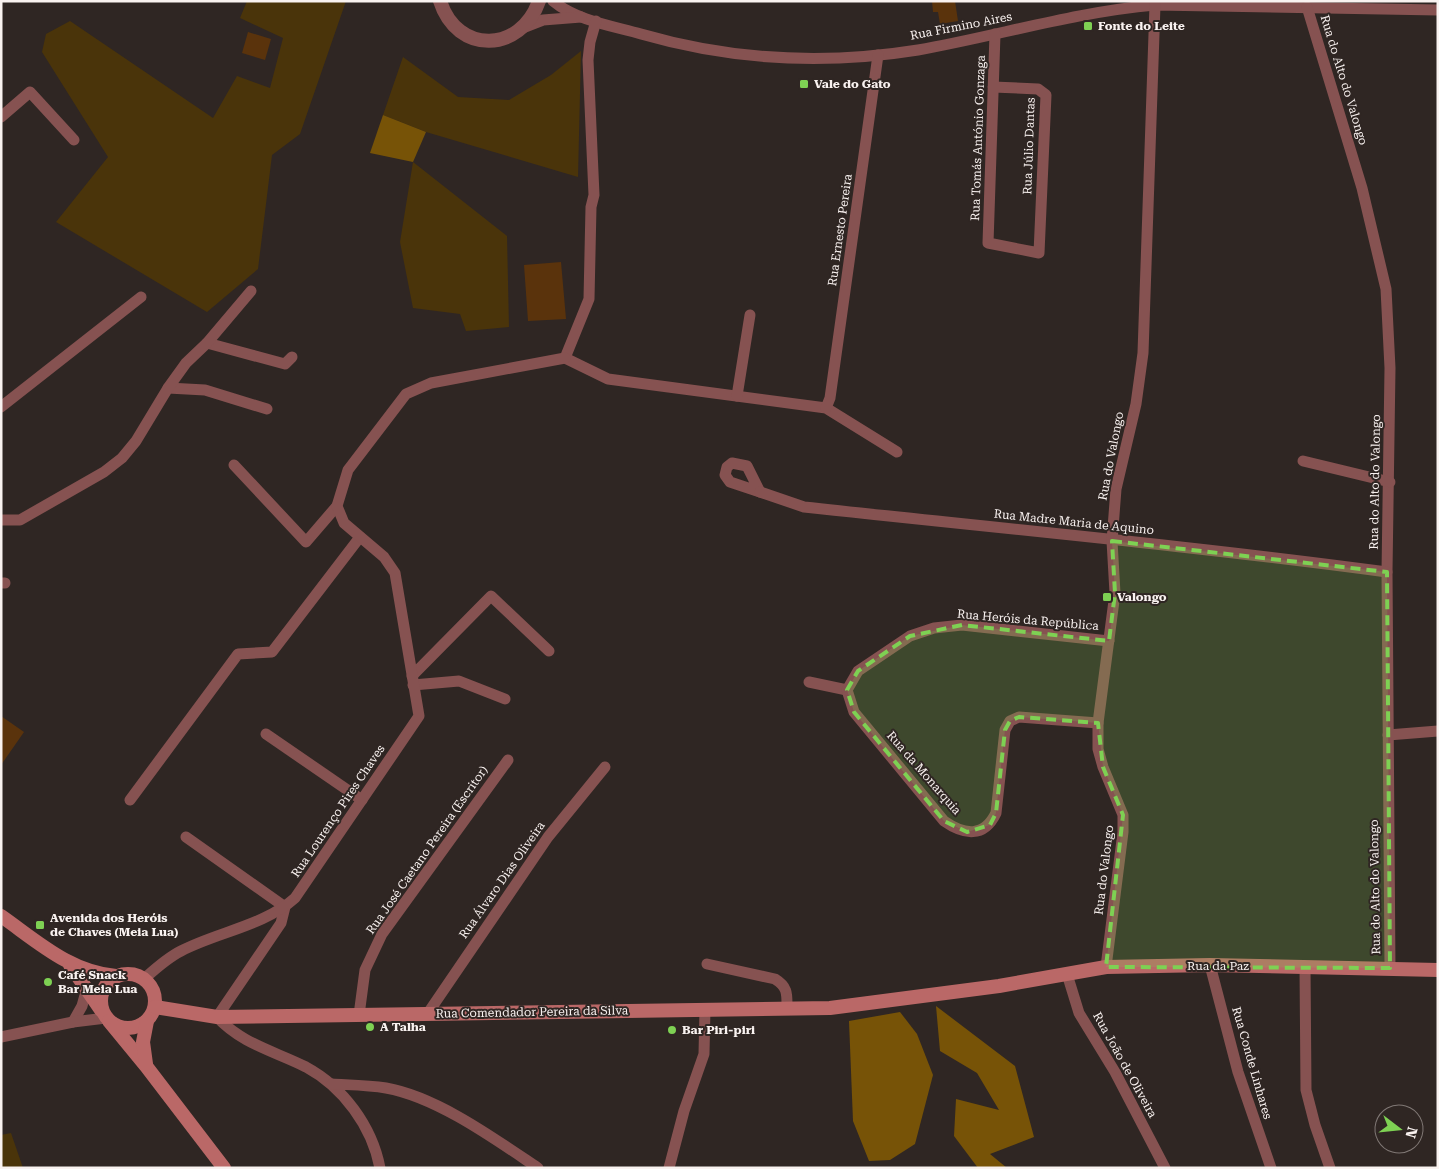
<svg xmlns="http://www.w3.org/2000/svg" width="1439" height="1169" viewBox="0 0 1439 1169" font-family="'Roboto Serif',serif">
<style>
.green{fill:#4a340a}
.forest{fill:#775307}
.building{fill:#5a330c}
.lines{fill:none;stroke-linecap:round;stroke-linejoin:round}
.minor{stroke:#865251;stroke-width:11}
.tertiary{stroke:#865251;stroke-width:14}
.secondary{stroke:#ba6867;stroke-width:14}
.marked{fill:#7ed153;fill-opacity:0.2;stroke:#7ed153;stroke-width:4;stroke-dasharray:10 6;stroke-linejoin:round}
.poi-dot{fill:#7ed153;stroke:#2f2623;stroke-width:2}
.labels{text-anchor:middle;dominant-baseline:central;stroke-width:4;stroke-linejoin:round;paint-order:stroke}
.street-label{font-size:12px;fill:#f9f2f0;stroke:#2f2623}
.poi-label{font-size:12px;font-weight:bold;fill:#f9f2f0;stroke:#2f2623;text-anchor:start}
</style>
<rect width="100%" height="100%" fill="#2f2623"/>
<g class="green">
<path d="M247 1H346L300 134 272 155 258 269 207 312 56 222 108 157 42 52 46 34 70 21 213 118 237 76 270 88 283 38 240 18Z"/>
<path d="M581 51 578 177 426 132 383 115 403 57 458 97 509 100 551 75Z"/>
<path d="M413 162 507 236 509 327 466 331 460 314 413 308 400 242Z"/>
<path d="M11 1133 23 1168H1V1135Z"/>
</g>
<g class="forest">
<path d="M383 115 426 132 413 162 370 153Z"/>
<path d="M936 1006 1015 1066 1034 1137 990 1154 1007 1168H978L954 1136 956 1099 999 1110 977 1073 940 1051Z"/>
<path d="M900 1012 917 1034 933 1075 915 1144 890 1160 869 1161 853 1121 849 1021Z"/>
</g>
<g class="building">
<path d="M932 1H955L958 21 940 24 938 12H933Z"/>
<path d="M248 32 271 39 265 60 242 53Z"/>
<path d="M561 262 566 319 528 321 524 265Z"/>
<path d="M1 716 24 732 1 765Z"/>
</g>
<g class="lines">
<g class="minor">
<path d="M553 1C577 21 613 26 641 34 731 60 825 65 918 50 997 36 1075 12 1155 5L1438 10"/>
<path d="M1307 7 1362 188 1386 289 1390 368 1387 572 1390 968"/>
<path d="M525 27 543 20 581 17"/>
<path d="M993 87 1038 89 1046 95 1039 253 988 243 995 34"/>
<path d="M1 117 30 92 74 140"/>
<path d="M207 343 285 364 292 357"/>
<path d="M565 358 608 379 826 408 897 452"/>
<path d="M565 358 589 299 591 207 594 195 588 60 590 42 596 21"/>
<path d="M168 388 205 390 267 409"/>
<path d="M737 396 750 315"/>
<path d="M1 407 141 297"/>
<path d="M826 408 830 398 878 55"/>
<path d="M1303 461 1390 482"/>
<path d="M732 463 747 466 760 492 730 482 725 475 727 467Z"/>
<path d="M234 465 306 542 337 506"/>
<path d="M760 492 804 507C998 528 1193 546 1387 572"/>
<path d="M1 520H20L104 472 122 458 136 441 168 388 186 363 207 343 251 291"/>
<path d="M1 583H5"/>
<path d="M412 676 491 596 549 651"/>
<path d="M809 682 847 690"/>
<path d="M413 685 459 681 505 699"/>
<path d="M847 690 854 712 944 821C964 835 984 838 996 813L1005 730 1010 721 1019 717 1098 723"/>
<path d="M847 690 858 671 910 636 934 628 962 625 1109 641"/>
<path d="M266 734 362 800"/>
<path d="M1388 735 1438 731"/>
<path d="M130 800 238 654 272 652 360 537"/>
<path d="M186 837 285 907 281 923 217 1017C242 1044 274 1051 306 1067 343 1087 372 1126 380 1168"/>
<path d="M707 964 775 979C788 987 787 994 787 1008"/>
<path d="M1210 965 1238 1072 1271 1168"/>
<path d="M1305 966 1306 1090 1315 1125 1330 1168"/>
<path d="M1106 967 1123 832V815L1103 767 1098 749V723L1115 593 1112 541 1116 489 1136 404 1143 353 1155 5"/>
<path d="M1067 974 1079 1013 1115 1072 1165 1168"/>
<path d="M144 979C155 969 167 958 181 951 217 932 264 926 295 898L419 716 395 573 384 557 344 523 337 506 348 470 406 394 431 383 565 358"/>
<path d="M428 1013 548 837 605 767"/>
<path d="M359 1015 365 970 382 934 508 760"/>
<path d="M73 1022 82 1006 87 988"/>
<path d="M1 1037 73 1022 106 1018"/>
<path d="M332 1084C350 1085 368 1085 386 1088 437 1097 495 1139 538 1168"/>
<path d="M669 1168 684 1111 704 1054 705 1009"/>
</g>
<path class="tertiary" d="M440 1C457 55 521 53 539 1"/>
<g class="secondary">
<path d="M1 916C38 942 70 972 116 976"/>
<path d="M70 965 101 1010"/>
<circle cx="128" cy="1001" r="27"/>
<path d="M155 1007 217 1017 830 1008 999 986 1106 967 1210 965 1438 970"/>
<path d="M109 1021 146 1066 224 1168"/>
<path d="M146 1064 143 1042 147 1021"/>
</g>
</g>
<path class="marked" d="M1112 541 1387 572 1390 968 1106 967 1123 815 1103 767 1098 723 1019 717 1010 721 1005 730 996 813 990 825 967 832 944 821 854 712 847 690 858 671 910 636 962 625 1109 641 1115 593Z"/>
<g class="poi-dot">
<rect x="1083" y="21" width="10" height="10" rx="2.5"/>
<rect x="799" y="79" width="10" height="10" rx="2.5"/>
<rect x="1102" y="592" width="10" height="10" rx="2.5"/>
<rect x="35" y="920" width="10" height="10" rx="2.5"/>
<circle cx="48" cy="982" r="5"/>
<circle cx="370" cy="1027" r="5"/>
<circle cx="672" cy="1030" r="5"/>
</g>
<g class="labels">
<g class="street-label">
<text transform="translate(961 26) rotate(-11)">Rua Firmino Aires</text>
<text transform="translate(1344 80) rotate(73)">Rua do Alto do Valongo</text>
<text transform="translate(978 138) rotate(-88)">Rua Tomás António Gonzaga</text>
<text transform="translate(1029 146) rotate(-88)">Rua Júlio Dantas</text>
<text transform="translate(840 230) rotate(-82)">Rua Ernesto Pereira</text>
<text transform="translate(1111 456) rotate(-79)">Rua do Valongo</text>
<text transform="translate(1375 482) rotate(-89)">Rua do Alto do Valongo</text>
<text transform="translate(1074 522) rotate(6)">Rua Madre Maria de Aquino</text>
<text transform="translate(1028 620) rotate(5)">Rua Heróis da República</text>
<text transform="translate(924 773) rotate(49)">Rua da Monarquia</text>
<text transform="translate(338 811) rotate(-56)">Rua Lourenço Pires Chaves</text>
<text transform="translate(427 850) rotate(-55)">Rua José Caetano Pereira (Escritor)</text>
<text transform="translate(1104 870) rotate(-83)">Rua do Valongo</text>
<text transform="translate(502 880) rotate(-55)">Rua Álvaro Dias Oliveira</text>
<text transform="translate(1375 887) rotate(-91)">Rua do Alto do Valongo</text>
<text x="1218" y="966">Rua da Paz</text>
<text transform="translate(532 1012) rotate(-1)">Rua Comendador Pereira da Silva</text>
<text transform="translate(1252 1063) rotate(74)">Rua Conde Linhares</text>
<text transform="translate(1125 1065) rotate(61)">Rua João de Oliveira</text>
</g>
<g class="poi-label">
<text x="1098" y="26">Fonte do Leite</text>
<text x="814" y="84">Vale do Gato</text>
<text x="1117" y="597">Valongo</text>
<text x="50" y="918">Avenida dos Heróis<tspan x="50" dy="14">de Chaves (Meia Lua)</tspan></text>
<text x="58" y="975">Café Snack<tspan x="58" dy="14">Bar Meia Lua</tspan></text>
<text x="380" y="1027">A Talha</text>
<text x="682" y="1030">Bar Piri-piri</text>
</g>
</g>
<rect width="1439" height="1169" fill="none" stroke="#f9f2f0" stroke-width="5"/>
<g transform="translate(1399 1129) rotate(106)"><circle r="24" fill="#2f2623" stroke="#807875"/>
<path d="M0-4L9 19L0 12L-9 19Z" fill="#7ed153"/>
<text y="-8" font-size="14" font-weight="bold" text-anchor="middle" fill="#f9f2f0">N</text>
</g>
</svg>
